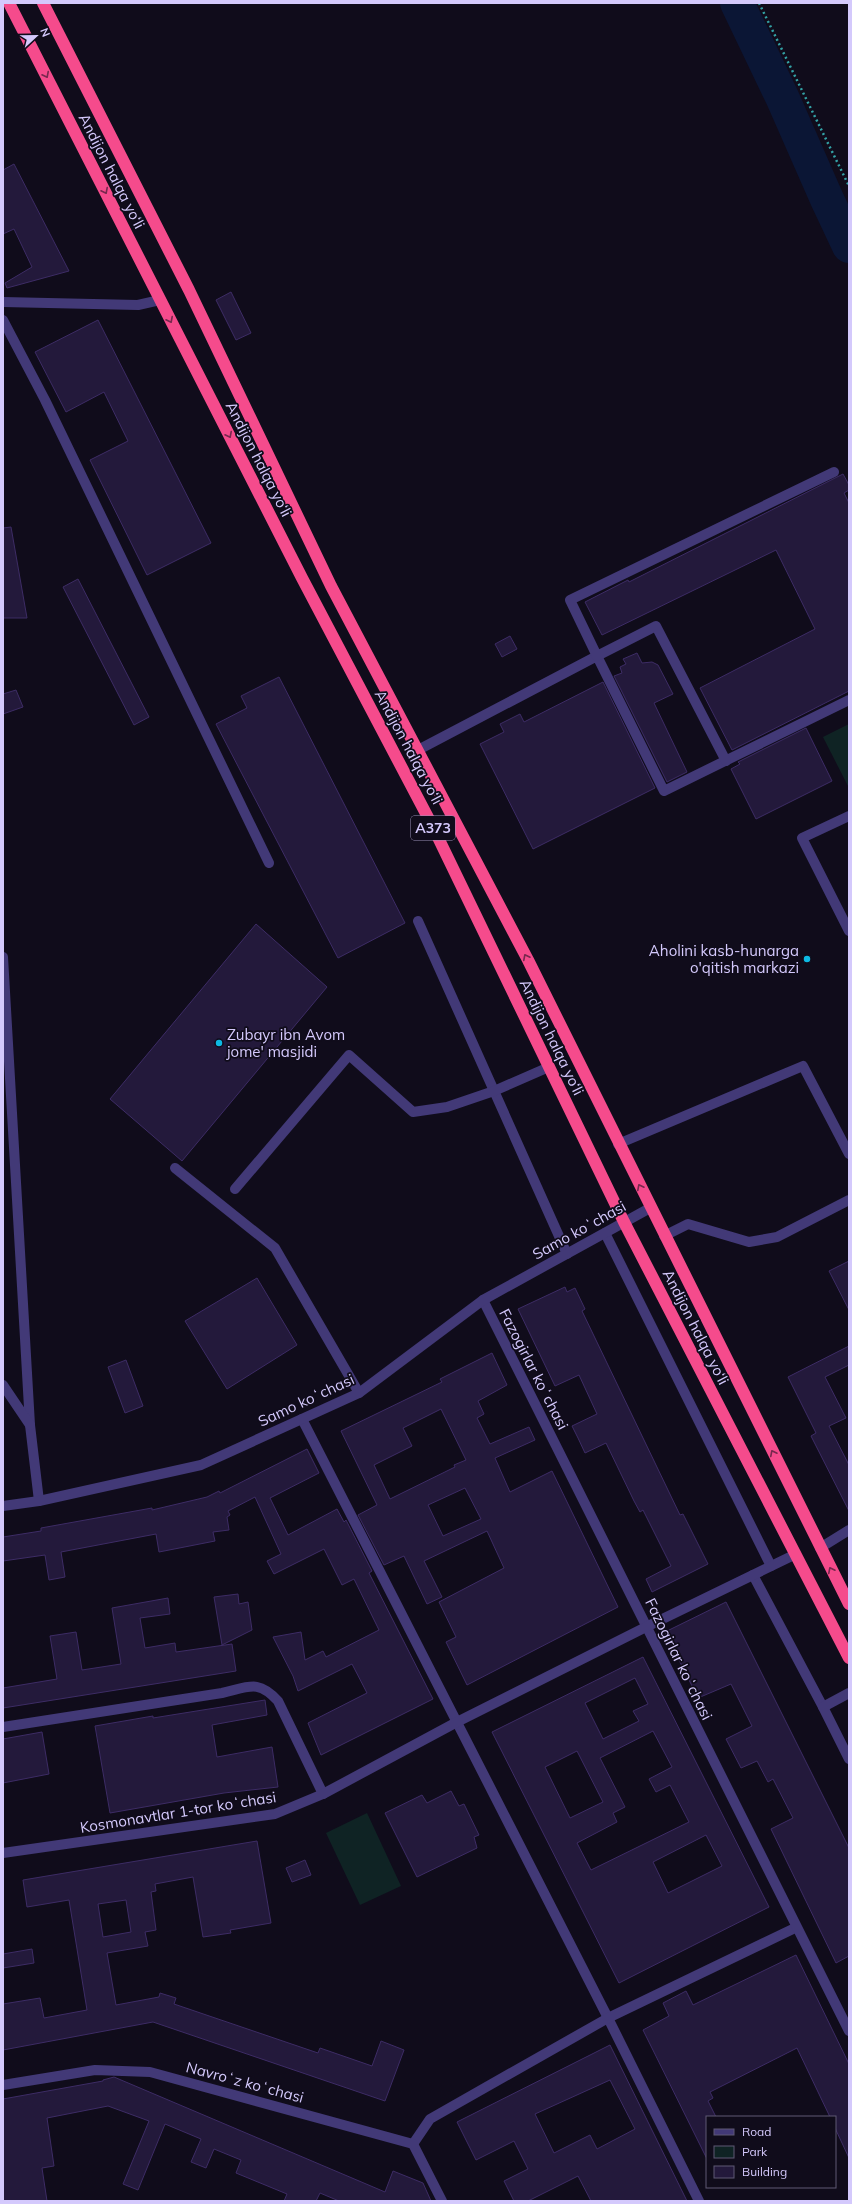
<svg xmlns="http://www.w3.org/2000/svg" width="852" height="2204" viewBox="0 0 852 2204" font-family="Mulish,sans-serif">
<style>
.park{fill:#0f2324}
.lines{fill:none;stroke-linecap:round;stroke-linejoin:round}
.river{stroke:#0b1635;stroke-width:34}
.building{fill:#23193b;stroke:#3d2c65;fill-rule:evenodd}
.path{stroke:#33a2a6;stroke-width:2.5;stroke-dasharray:2 3;stroke-linecap:butt}
.lane{stroke:#423977;stroke-width:10}
.street{stroke:#423977;stroke-width:10}
.highway{stroke:#f54b8c;stroke-width:12}
.oneway{stroke:#77284e}
.poi-dot{fill:#0dbae4;stroke:#100c1b;stroke-width:1.5}
.labels{text-anchor:middle;dominant-baseline:central;stroke-width:3.5;stroke-linejoin:round;paint-order:stroke}
.shield{fill:#100c1b;stroke:#9990b8;stroke-width:1}
.shield-label{font-size:14px;font-weight:bold;fill:#d4c9fc}
.street-label{font-size:15px;fill:#d4c9fc;stroke:#100c1b}
.poi-label{font-size:15px;fill:#d4c9fc;stroke:#100c1b;text-anchor:end}
</style>
<rect width="100%" height="100%" fill="#100c1b"/>
<g class="park">
<path d="M849 724V788L823 737Z"/>
<path d="M367 1813 401 1886 360 1905 326 1833Z"/>
</g>
<g class="lines">
<path class="river" d="M737 3 783 99 826 197 849 246"/>
</g>
<g class="building">
<path d="M14 164 69 271 7 288 5 283 32 267 14 229 3 234V170Z"/>
<path d="M231 292 251 333 236 340 216 300Z"/>
<path d="M98 320 211 543 147 575 90 460 128 441 104 392 66 412 35 352Z"/>
<path d="M843 474 849 485V490L844 493 849 503V691L732 750 700 688 815 629 776 550 602 635 585 602 628 580 629 582Z"/>
<path d="M11 527 27 618H3V528Z"/>
<path d="M78 579 149 717 134 725 63 587Z"/>
<path d="M510 636 517 649 502 657 495 644Z"/>
<path d="M637 653 642 663 652 662 658 665 673 694 654 703 687 772 667 782 614 676 622 673 620 667 626 664 623 659Z"/>
<path d="M279 677 405 923 338 958 216 724 247 708 241 696Z"/>
<path d="M603 682 655 788 533 849 480 744 504 732 500 724 520 714 524 722Z"/>
<path d="M16 690 23 707 3 714V694Z"/>
<path d="M806 728 832 781 756 819 731 769 740 764 738 762Z"/>
<path d="M256 924 327 987 182 1161 110 1099Z"/>
<path d="M849 1261V1310L829 1271Z"/>
<path d="M257 1278 297 1345 227 1389 185 1321Z"/>
<path d="M565 1287 567 1292 575 1288 585 1309 582 1311 680 1515 683 1514 708 1564 652 1592 646 1579 671 1566 643 1510 640 1512 634 1501 606 1443 585 1453 578 1438 572 1426 597 1414 579 1375 555 1386 518 1309Z"/>
<path d="M849 1346V1365L825 1377 846 1418 829 1426 849 1465V1511L811 1436 816 1433 788 1377Z"/>
<path d="M492 1353 507 1385 478 1401 484 1414 477 1418 490 1444 529 1427 535 1440 495 1458 510 1492 552 1471 618 1607 467 1685 446 1642 456 1637 439 1602 504 1568 487 1531 424 1561 442 1597 427 1604 404 1556 384 1565 358 1515 377 1505 341 1431 442 1382 440 1379ZM441 1409 466 1460 454 1465 455 1467 390 1499 374 1465 412 1446 403 1428ZM465 1488 481 1519 443 1536 428 1505Z"/>
<path d="M126 1360 143 1406 125 1413 108 1367Z"/>
<path d="M307 1449 319 1473 270 1498 288 1535 337 1509 344 1522 346 1520 372 1571 369 1573 433 1699 321 1755 308 1723 367 1693 352 1664 298 1691 293 1676 273 1637 301 1632 305 1660 323 1651 326 1657 379 1630 354 1579 342 1585 324 1549 274 1574 267 1561 281 1554 255 1497 228 1511 230 1515 227 1517 229 1530 213 1532 215 1541 159 1552 156 1534 61 1552 65 1577 49 1580 45 1555 3 1561V1537L41 1531V1528L152 1508V1510L207 1497 219 1491 220 1493Z"/>
<path d="M238 1594 239 1604 248 1602 252 1630 222 1645 214 1597Z"/>
<path d="M168 1598 170 1614 140 1618 145 1648 175 1643 176 1652 232 1644 236 1671 3 1708V1688L57 1679 50 1636 76 1632 82 1670 121 1664 112 1608Z"/>
<path d="M726 1602 849 1848V1956L836 1963 771 1829 793 1818 773 1779 768 1782 757 1761 741 1768 726 1739 752 1726 731 1684 698 1698 665 1632Z"/>
<path d="M643 1657 769 1907 619 1983 492 1732ZM635 1678 648 1704 633 1711 639 1721 603 1739 585 1703ZM653 1731 672 1767 649 1779 656 1792 670 1785 689 1822 591 1870 577 1843 617 1822 613 1813 625 1807 600 1758ZM577 1751 603 1802 570 1818 545 1767ZM706 1835 722 1866 668 1893 653 1862Z"/>
<path d="M265 1700 267 1715 212 1725 217 1757 272 1747 278 1787 224 1793 110 1813 95 1726 153 1716V1718Z"/>
<path d="M42 1732 49 1774 3 1783V1739Z"/>
<path d="M451 1791 459 1806 464 1804 479 1835 474 1837 477 1848 417 1877 385 1813 422 1795 427 1803Z"/>
<path d="M257 1841 271 1923 230 1930 231 1933 203 1937 193 1877 155 1884 156 1891 151 1892 156 1930 145 1932 148 1946 107 1953 116 2005 159 1997 160 1993 176 1998 174 2004 318 2053 320 2048 372 2066 381 2041 404 2050 385 2101 153 2022 3 2050V2004L40 1998 44 2018 87 2010 69 1900 27 1907 23 1880ZM126 1900 131 1932 103 1937 98 1904Z"/>
<path d="M305 1860 311 1875 292 1882 286 1868Z"/>
<path d="M32 1949 34 1963 3 1968V1954Z"/>
<path d="M796 1955 849 2064V2158L835 2128V2117H830L797 2048 710 2092 713 2098 708 2101 716 2117H707V2159L643 2030 669 2016 663 2003 686 1991 693 2005Z"/>
<path d="M610 2045 687 2201H591L578 2176 528 2201H514L504 2181 528 2169 514 2141 476 2160 457 2122ZM610 2080 635 2129 597 2149 590 2135 554 2153 535 2114Z"/>
<path d="M114 2077 385 2192 393 2171 423 2183 431 2201H339L320 2193 316 2201H284L287 2194 236 2173 241 2160 214 2149 206 2168 191 2162 201 2139 165 2124 138 2190 123 2184 149 2121 108 2106 47 2118 54 2166 42 2168 47 2201H3V2099L103 2081V2080Z"/>
</g>
<g class="lines">
<path class="path" d="M759 3 849 186"/>
<g class="lane">
<path d="M418 750 597 656 664 791 849 700"/>
<path d="M726 761 656 626 597 656 570 600 834 472"/>
<path d="M849 816 802 838 849 931"/>
<path d="M418 921 567 1254"/>
<path d="M3 957 30 1425 39 1501"/>
<path d="M618 1144 803 1066 849 1154"/>
<path d="M175 1168 275 1248 359 1393"/>
<path d="M235 1189 349 1055 413 1112 447 1107 494 1091 549 1067"/>
<path d="M605 1233 771 1566"/>
<path d="M664 1236 688 1224 749 1242 777 1237 849 1200"/>
<path d="M3 1385 30 1425"/>
<path d="M302 1419 608 2018 699 2201"/>
<path d="M820 1548 849 1530"/>
<path d="M753 1575 823 1707"/>
<path d="M849 1693 823 1707 849 1759"/>
<path d="M413 2144 430 2119 608 2018 795 1928"/>
</g>
<g class="street">
<path d="M3 302 138 305 160 300"/>
<path d="M3 320 45 400 269 863"/>
<path d="M483 1300 849 2031"/>
<path d="M3 1506 39 1501 201 1465 359 1393 483 1300 650 1208"/>
<path d="M3 1727 222 1693C249 1687 258 1679 278 1701L323 1794"/>
<path d="M3 1853 275 1814 323 1794 457 1722 646 1627 796 1554"/>
<path d="M3 2085 95 2070 150 2072 413 2144 442 2201"/>
</g>
<g class="highway">
<path d="M9 3 302 578 432 825 624 1222 849 1658"/>
<path d="M43 3 189 290 331 586 528 960 849 1604"/>
</g>
</g>
<defs><path id="oneway-chevron" d="M-2-3.5L2.5 0L-2 3.5" fill="none" stroke-width="1.6" stroke-linecap="round" stroke-linejoin="round"/></defs>
<g class="oneway">
<use href="#oneway-chevron" transform="translate(46 75) rotate(63)"/>
<use href="#oneway-chevron" transform="translate(105 191) rotate(63)"/>
<use href="#oneway-chevron" transform="translate(170 320) rotate(63)"/>
<use href="#oneway-chevron" transform="translate(229 435) rotate(63)"/>
<use href="#oneway-chevron" transform="translate(526 957) rotate(-117)"/>
<use href="#oneway-chevron" transform="translate(640 1187) rotate(-117)"/>
<use href="#oneway-chevron" transform="translate(773 1453) rotate(-117)"/>
<use href="#oneway-chevron" transform="translate(831 1570) rotate(-117)"/>
</g>
<g class="poi-dot">
<circle cx="807" cy="959" r="4"/>
<circle cx="219" cy="1043" r="4"/>
</g>
<g class="labels">
<rect class="shield" x="411" y="816" width="44" height="24" rx="3"/>
<g class="shield-label">
<text x="433" y="828">A373</text>
</g>
<g class="street-label">
<text transform="translate(112 171) rotate(63)">Andijon halqa yo‘li</text>
<text transform="translate(259 459) rotate(63)">Andijon halqa yo‘li</text>
<text transform="translate(409 747) rotate(62)">Andijon halqa yo‘li</text>
<text transform="translate(552 1037) rotate(64)">Andijon halqa yo‘li</text>
<text transform="translate(579 1230) rotate(-29)">Samo koʻchasi</text>
<text transform="translate(696 1327) rotate(63)">Andijon halqa yo‘li</text>
<text transform="translate(534 1369) rotate(63)">Fazogirlar koʻchasi</text>
<text transform="translate(306 1400) rotate(-25)">Samo koʻchasi</text>
<text transform="translate(679 1659) rotate(64)">Fazogirlar koʻchasi</text>
<text transform="translate(178 1812) rotate(-9)">Kosmonavtlar 1-tor koʻchasi</text>
<text transform="translate(245 2082) rotate(15)">Navroʻz koʻchasi</text>
</g>
<g class="poi-label">
<text x="799" y="950">Aholini kasb-hunarga<tspan x="799" dy="17">o'qitish markazi</tspan></text>
<text x="227" y="1034" text-anchor="start">Zubayr ibn Avom<tspan x="227" dy="17">jome' masjidi</tspan></text>
</g>
</g>
<rect width="852" height="2204" fill="none" stroke="#d4c9fc" stroke-width="8"/>
<rect x="706" y="2116" width="130" height="72" fill="#100c1b" stroke="#5e5875"/>
<rect x="714" y="2129" width="20" height="6" fill="#423977" stroke="#5e5875"/>
<text x="742" y="2136" font-size="12" fill="#d4c9fc">Road</text>
<rect x="714" y="2146" width="20" height="12" fill="#0f2324" stroke="#5e5875"/>
<text x="742" y="2156" font-size="12" fill="#d4c9fc">Park</text>
<rect x="714" y="2166" width="20" height="12" fill="#23193b" stroke="#5e5875"/>
<text x="742" y="2176" font-size="12" fill="#d4c9fc">Building</text>
<g transform="translate(36 36) rotate(68)" stroke="#100c1b" stroke-width="3" paint-order="stroke">
<path d="M0-3L7 15L0 10L-7 15Z" fill="#d4c9fc"/>
<text y="-6" font-size="11" font-weight="bold" text-anchor="middle" fill="#d4c9fc">N</text>
</g>
</svg>
